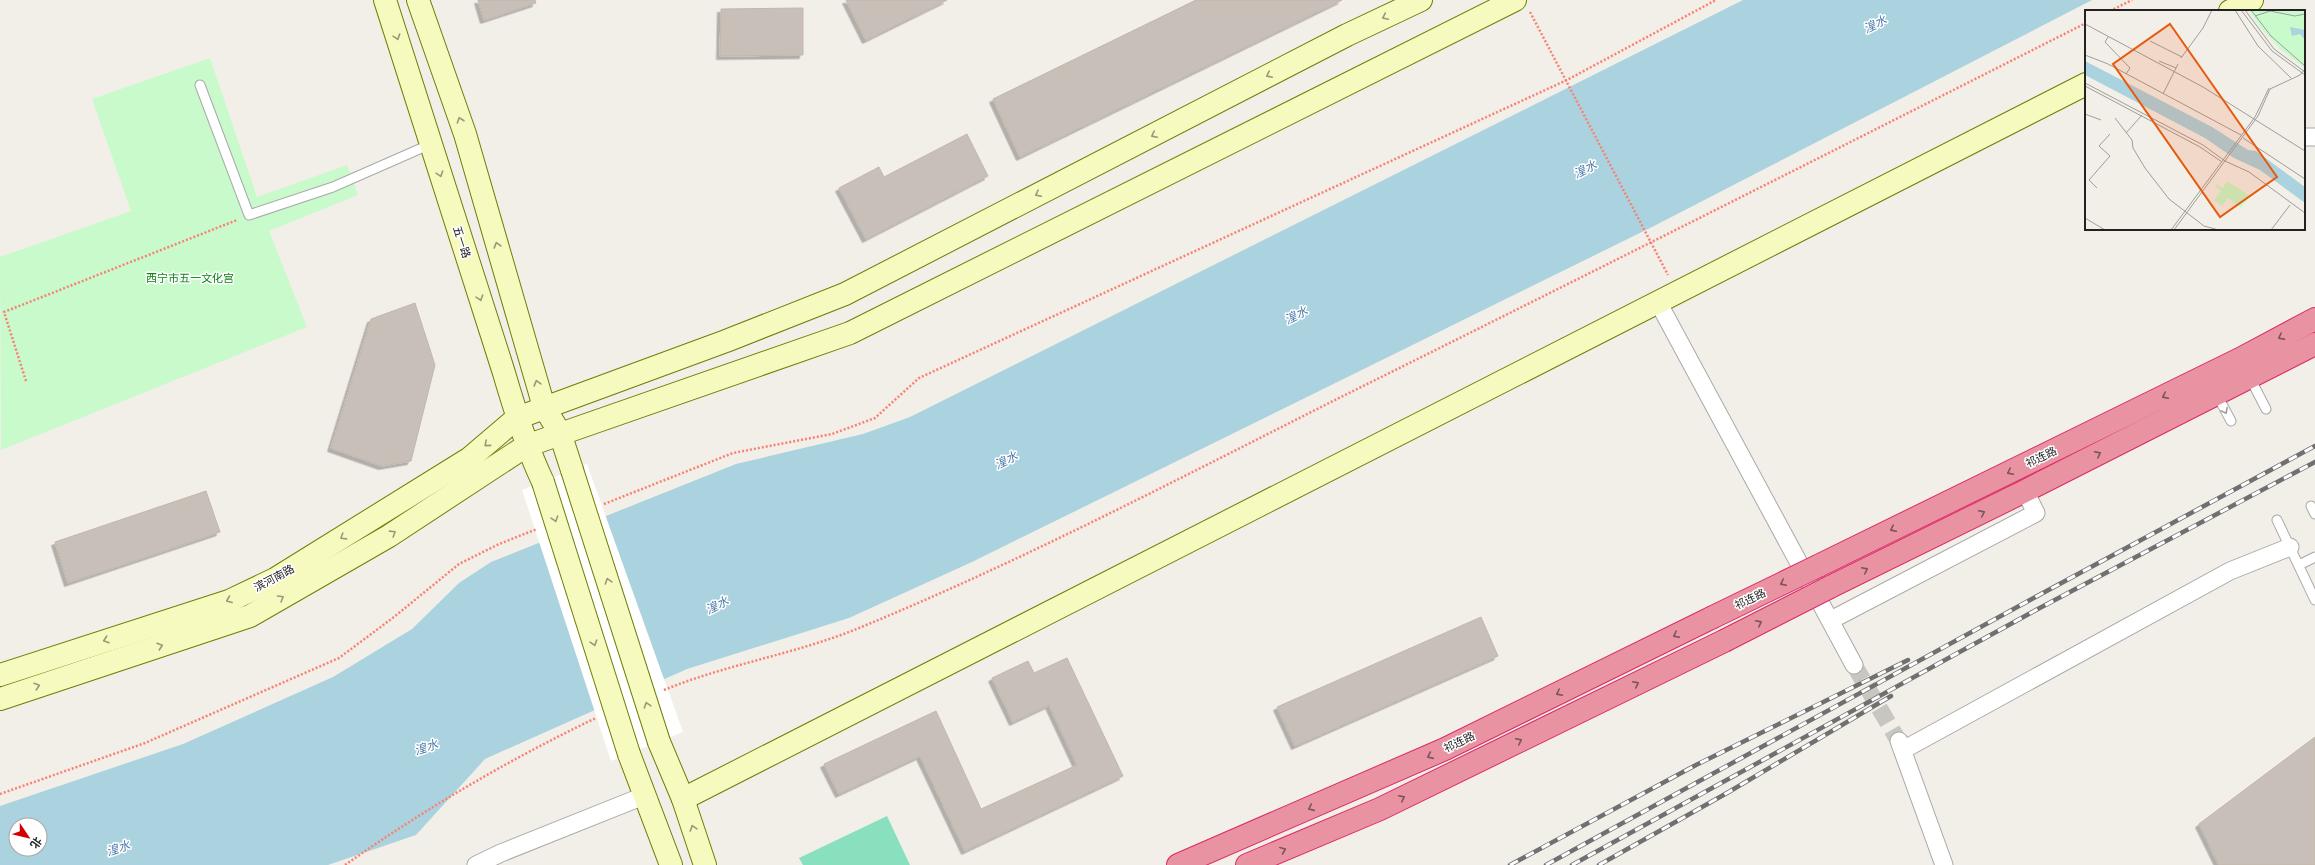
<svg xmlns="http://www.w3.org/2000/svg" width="2315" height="865" viewBox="0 0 2315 865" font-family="'IBM Plex Sans','Noto Sans SC',sans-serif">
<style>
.park{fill:#c8facc}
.pitch{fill:#88e0be}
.water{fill:#aad3df;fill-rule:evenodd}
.pier{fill:#fff}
.building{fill:#c7bfb8;stroke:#c4b6ab;filter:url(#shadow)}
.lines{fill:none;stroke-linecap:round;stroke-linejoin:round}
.street-tunnel{stroke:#c8c6c1;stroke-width:17;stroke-dasharray:17 8;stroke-linecap:butt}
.lane-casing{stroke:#a9a9a9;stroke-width:11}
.street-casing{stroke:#a9a9a9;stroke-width:19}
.secondary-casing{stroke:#707d05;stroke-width:24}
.highway-casing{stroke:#dc2a67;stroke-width:24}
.path{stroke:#fa8072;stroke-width:2.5;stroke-dasharray:2 2;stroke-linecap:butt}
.lane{stroke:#fff;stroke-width:9}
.street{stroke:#fff;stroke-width:17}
.secondary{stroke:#f7fabf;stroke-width:22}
.highway{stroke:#e892a2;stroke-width:22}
.rail-casing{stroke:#707070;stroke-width:4.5}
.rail{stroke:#fff;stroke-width:3;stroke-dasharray:9;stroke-linecap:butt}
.secondary-bridge-casing{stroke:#707d05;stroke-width:24;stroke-linecap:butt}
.highway-bridge-casing{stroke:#dc2a67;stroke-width:24;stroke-linecap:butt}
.secondary-bridge{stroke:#f7fabf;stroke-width:22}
.highway-bridge{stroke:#e892a2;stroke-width:22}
.oneway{stroke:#979978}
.oneway2{stroke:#7b545c}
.oneway3{stroke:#9c9c9c}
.labels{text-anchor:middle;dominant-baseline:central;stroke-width:3;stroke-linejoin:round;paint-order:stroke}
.street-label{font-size:11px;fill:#222;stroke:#fff}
.park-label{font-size:11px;fill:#0c8416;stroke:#fff}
.water-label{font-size:12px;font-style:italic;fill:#4a7aab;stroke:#fff}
.inset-road{fill:none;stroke:#9f9d99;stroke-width:1}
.view{fill:#e8590c;fill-opacity:0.15;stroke:#e8590c;stroke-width:2}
.inset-edge{fill:none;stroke:#222;stroke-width:2}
</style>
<defs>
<filter id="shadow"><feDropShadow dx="-3.5" dy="3.5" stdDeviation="0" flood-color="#0004"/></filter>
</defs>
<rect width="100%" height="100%" fill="#f2efe9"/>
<path class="park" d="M210 58 257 197 347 165 358 195 269 231 307 327 1 450 0 257 131 211 92 99Z"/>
<path class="pitch" d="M887 816 910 865H803L799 858Z"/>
<path class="water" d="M1743 0H2092L1654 226 972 562 849 618 687 669 485 759 416 835 328 865H0V806L183 744 333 677 412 629 459 583 491 562 736 464 863 434 910 417ZM16 825H40V849H16Z"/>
<path class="pier" d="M587 464 683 732 611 761 522 490Z"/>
<g class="building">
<path d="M478 0H535L536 3 484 20Z"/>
<path d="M846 0H947L866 40Z"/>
<path d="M1196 0H1342L1020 157 993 99Z"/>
<path d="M803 8V55L720 56 721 9Z"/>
<path d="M967 134 988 176 866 239 839 188 879 167 884 177Z"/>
<path d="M415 303 435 365 411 461 382 466 331 448 371 319Z"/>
<path d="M206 491 220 532 68 583 55 542Z"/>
<path d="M1481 617 1498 656 1295 746 1277 707Z"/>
<path d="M1067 658 1123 776 965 851 920 756 839 794 824 764 936 711 981 809 1077 765 1049 705 1013 722 992 678 1028 661 1034 673Z"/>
<path d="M2315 737V865H2219L2199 824Z"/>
</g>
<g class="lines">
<path class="street-tunnel" d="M1854 665 1898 740"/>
<defs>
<g id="lane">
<path d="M200 85 249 215 333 187 431 144"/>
<path d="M2249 376 2266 409"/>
<path d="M2216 393 2231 421"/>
<path d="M2311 506 2315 514"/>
<path d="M2277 520 2315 600"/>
<path d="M2299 565 2315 557"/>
</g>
<g id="street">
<path d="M2304 137H2315"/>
<path d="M1658 302 1854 665"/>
<path d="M1831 620 2036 513 2025 491"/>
<path d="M1899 741 1944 865"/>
<path d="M1903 750 2230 571 2290 547"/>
<path d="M476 865 501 853 646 795"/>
</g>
<g id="secondary">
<path d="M385 0 504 373C515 411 526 446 543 482"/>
<path d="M418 0 465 134 544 407 560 433 572 470"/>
<path d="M2230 11 2252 0"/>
<path d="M0 675 229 601 275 579 470 458 517 418 726 341 845 294 1347 35 1421 0"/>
<path d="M0 699 250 616 389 536 526 446 850 333 1515 0"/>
<path d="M659 742 683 799 705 865"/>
<path d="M629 754 671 865"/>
<path d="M683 799 2086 84"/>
</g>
<g id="highway">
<path d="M1818 566 2240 359 2315 319"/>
<path d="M1830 587 2025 491 2315 344"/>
<path d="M1178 865 1445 749 1711 618"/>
<path d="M1247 865 1380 809 1724 641"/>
</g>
</defs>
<use href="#lane" class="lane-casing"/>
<use href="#street" class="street-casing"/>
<use href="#secondary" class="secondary-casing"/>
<use href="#highway" class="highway-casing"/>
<g class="path">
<path d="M2110 11 2132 0"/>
<path d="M1530 12 1668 275"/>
<path d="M26 381 4 312 237 220"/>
<path d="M604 504 733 453 832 434 875 418 919 378 1567 80 1716 0"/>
<path d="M664 690C727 664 796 654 859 628 1022 561 1180 478 1337 399 1587 275 1837 149 2086 23"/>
<path d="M0 794 145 743 339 658 394 617 459 564 499 544 537 529"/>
<path d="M345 865C425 809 508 760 596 718"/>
</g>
<use href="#lane" class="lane"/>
<use href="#street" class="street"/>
<use href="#secondary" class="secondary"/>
<use href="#highway" class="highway"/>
<defs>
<g id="rail">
<path d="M1510 865 1696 765 1908 660"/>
<path d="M1546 865 2030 600 2315 446"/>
<path d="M1572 865 2036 610 2315 462"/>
<path d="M1599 865 1727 793 1891 696"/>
</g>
</defs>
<use href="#rail" class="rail-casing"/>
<use href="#rail" class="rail"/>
<defs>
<g id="secondary-bridge">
<path d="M572 470 659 742"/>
<path d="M543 482 629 754"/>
</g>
<g id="highway-bridge">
<path d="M1711 618 1818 566"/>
<path d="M1724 641 1830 587"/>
</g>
</defs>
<use href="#secondary-bridge" class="secondary-bridge-casing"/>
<use href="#highway-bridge" class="highway-bridge-casing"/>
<use href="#secondary-bridge" class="secondary-bridge"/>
<use href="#highway-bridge" class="highway-bridge"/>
</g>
<defs><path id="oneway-chevron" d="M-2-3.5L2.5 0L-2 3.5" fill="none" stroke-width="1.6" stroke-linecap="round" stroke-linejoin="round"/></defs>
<g class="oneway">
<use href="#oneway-chevron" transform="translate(1385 17) rotate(155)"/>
<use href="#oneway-chevron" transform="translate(397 37) rotate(72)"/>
<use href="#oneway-chevron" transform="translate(1269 75) rotate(153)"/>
<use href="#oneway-chevron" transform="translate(460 120) rotate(-109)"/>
<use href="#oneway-chevron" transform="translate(1154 135) rotate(153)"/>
<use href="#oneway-chevron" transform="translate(440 174) rotate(72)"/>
<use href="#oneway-chevron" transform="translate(1038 194) rotate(153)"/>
<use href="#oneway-chevron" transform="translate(497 245) rotate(-106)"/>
<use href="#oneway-chevron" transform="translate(480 298) rotate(72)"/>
<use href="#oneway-chevron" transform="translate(537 383) rotate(-106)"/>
<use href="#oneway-chevron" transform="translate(487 444) rotate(139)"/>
<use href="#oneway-chevron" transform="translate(555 519) rotate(72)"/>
<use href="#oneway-chevron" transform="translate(393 533) rotate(-32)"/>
<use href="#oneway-chevron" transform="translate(343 537) rotate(148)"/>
<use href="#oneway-chevron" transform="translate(608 581) rotate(-108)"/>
<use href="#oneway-chevron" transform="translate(281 598) rotate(-30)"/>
<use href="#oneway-chevron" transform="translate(229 600) rotate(158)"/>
<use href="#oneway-chevron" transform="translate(106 640) rotate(162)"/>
<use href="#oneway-chevron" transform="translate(594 643) rotate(72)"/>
<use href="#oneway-chevron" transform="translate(160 646) rotate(-18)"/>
<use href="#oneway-chevron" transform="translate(37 686) rotate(-18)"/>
<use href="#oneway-chevron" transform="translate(647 705) rotate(-108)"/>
<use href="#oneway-chevron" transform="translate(693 828) rotate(-108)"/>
</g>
<g class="oneway2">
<use href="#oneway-chevron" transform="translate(2281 337) rotate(152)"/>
<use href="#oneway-chevron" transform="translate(2165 396) rotate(154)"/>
<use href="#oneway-chevron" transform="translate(2098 454) rotate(-27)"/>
<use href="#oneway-chevron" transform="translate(2010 472) rotate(154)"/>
<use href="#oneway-chevron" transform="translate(1982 513) rotate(-26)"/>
<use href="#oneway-chevron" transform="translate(1893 529) rotate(154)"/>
<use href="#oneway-chevron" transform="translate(1865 570) rotate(-26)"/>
<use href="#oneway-chevron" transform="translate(1783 583) rotate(154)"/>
<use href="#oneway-chevron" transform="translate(1759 623) rotate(-27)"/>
<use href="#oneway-chevron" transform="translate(1676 635) rotate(154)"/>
<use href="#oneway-chevron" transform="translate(1636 684) rotate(-26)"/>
<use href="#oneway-chevron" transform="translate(1559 693) rotate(154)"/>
<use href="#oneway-chevron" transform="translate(1519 741) rotate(-26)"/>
<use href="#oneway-chevron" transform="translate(1430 756) rotate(156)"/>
<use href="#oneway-chevron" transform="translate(1402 798) rotate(-26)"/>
<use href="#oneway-chevron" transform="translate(1311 808) rotate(156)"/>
<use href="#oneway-chevron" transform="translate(1283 850) rotate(-23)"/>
</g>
<use class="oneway3" href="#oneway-chevron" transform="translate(2225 411) rotate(62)"/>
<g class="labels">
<g class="street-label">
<text transform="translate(462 242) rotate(72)">五一路</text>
<text transform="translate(2041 457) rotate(-26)">祁连路</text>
<text transform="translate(274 578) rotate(-28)">滨河南路</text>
<text transform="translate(1750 599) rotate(-26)">祁连路</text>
<text transform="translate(1459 742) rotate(-26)">祁连路</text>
</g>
<g class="park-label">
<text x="190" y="278">西宁市五一文化宫</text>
</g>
<g class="water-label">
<text transform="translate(1875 24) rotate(-27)">湟水</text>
<text transform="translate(1585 169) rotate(-27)">湟水</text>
<text transform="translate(1296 315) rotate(-27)">湟水</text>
<text transform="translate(1006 460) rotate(-27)">湟水</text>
<text transform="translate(717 605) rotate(-27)">湟水</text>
<text transform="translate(426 747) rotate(-18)">湟水</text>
<text transform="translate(118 848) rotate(-18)">湟水</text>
</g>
</g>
<g transform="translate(2085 10)">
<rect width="220" height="220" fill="#f2efe9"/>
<path d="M164 0H220V58L194 38 175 17ZM142 171 165 186 156 198 143 188 137 196 129 190 136 181 130 176 131 174 138 178Z" fill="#c8facc"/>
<path d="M205 17 220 20V30L215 24 207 26ZM0 51 127 117 163 140 171 141 220 177V193L175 160 149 148 120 128 0 65Z" fill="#aad3df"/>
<path class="inset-road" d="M150 0 173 36 206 68M156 0 187 41 220 65M160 0 189 39 220 62M166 0 186 26 220 56M170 6 185 1 210 6 220 4M0 14 118 77 220 141M23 27 20 32 45 58 41 64M65 31 97 47M0 45 23 54 156 125M96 48 118 18 127 0M74 51 91 58M0 73 118 135 140 151 164 162 220 203M0 76 115 137 137 152M78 84 93 54M0 104 16 110M30 108 47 130 48 138 60 158 84 189 119 216 134 220M41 123 57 105M158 128 220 169M12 178 4 170 25 146 14 136 25 124M0 208 20 220M86 220 170 107 184 78M89 220 173 106 185 79 215 65 220 59M186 220 205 195"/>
<path class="view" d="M85 14 192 167 135 207 28 54Z"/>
<rect width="220" height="220" class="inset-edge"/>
</g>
<g transform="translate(28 837) rotate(125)"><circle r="19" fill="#ffffff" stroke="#a7a7a7"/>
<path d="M0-3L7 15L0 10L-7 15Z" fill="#d40000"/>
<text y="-6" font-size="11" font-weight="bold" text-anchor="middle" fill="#222222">北</text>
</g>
</svg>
